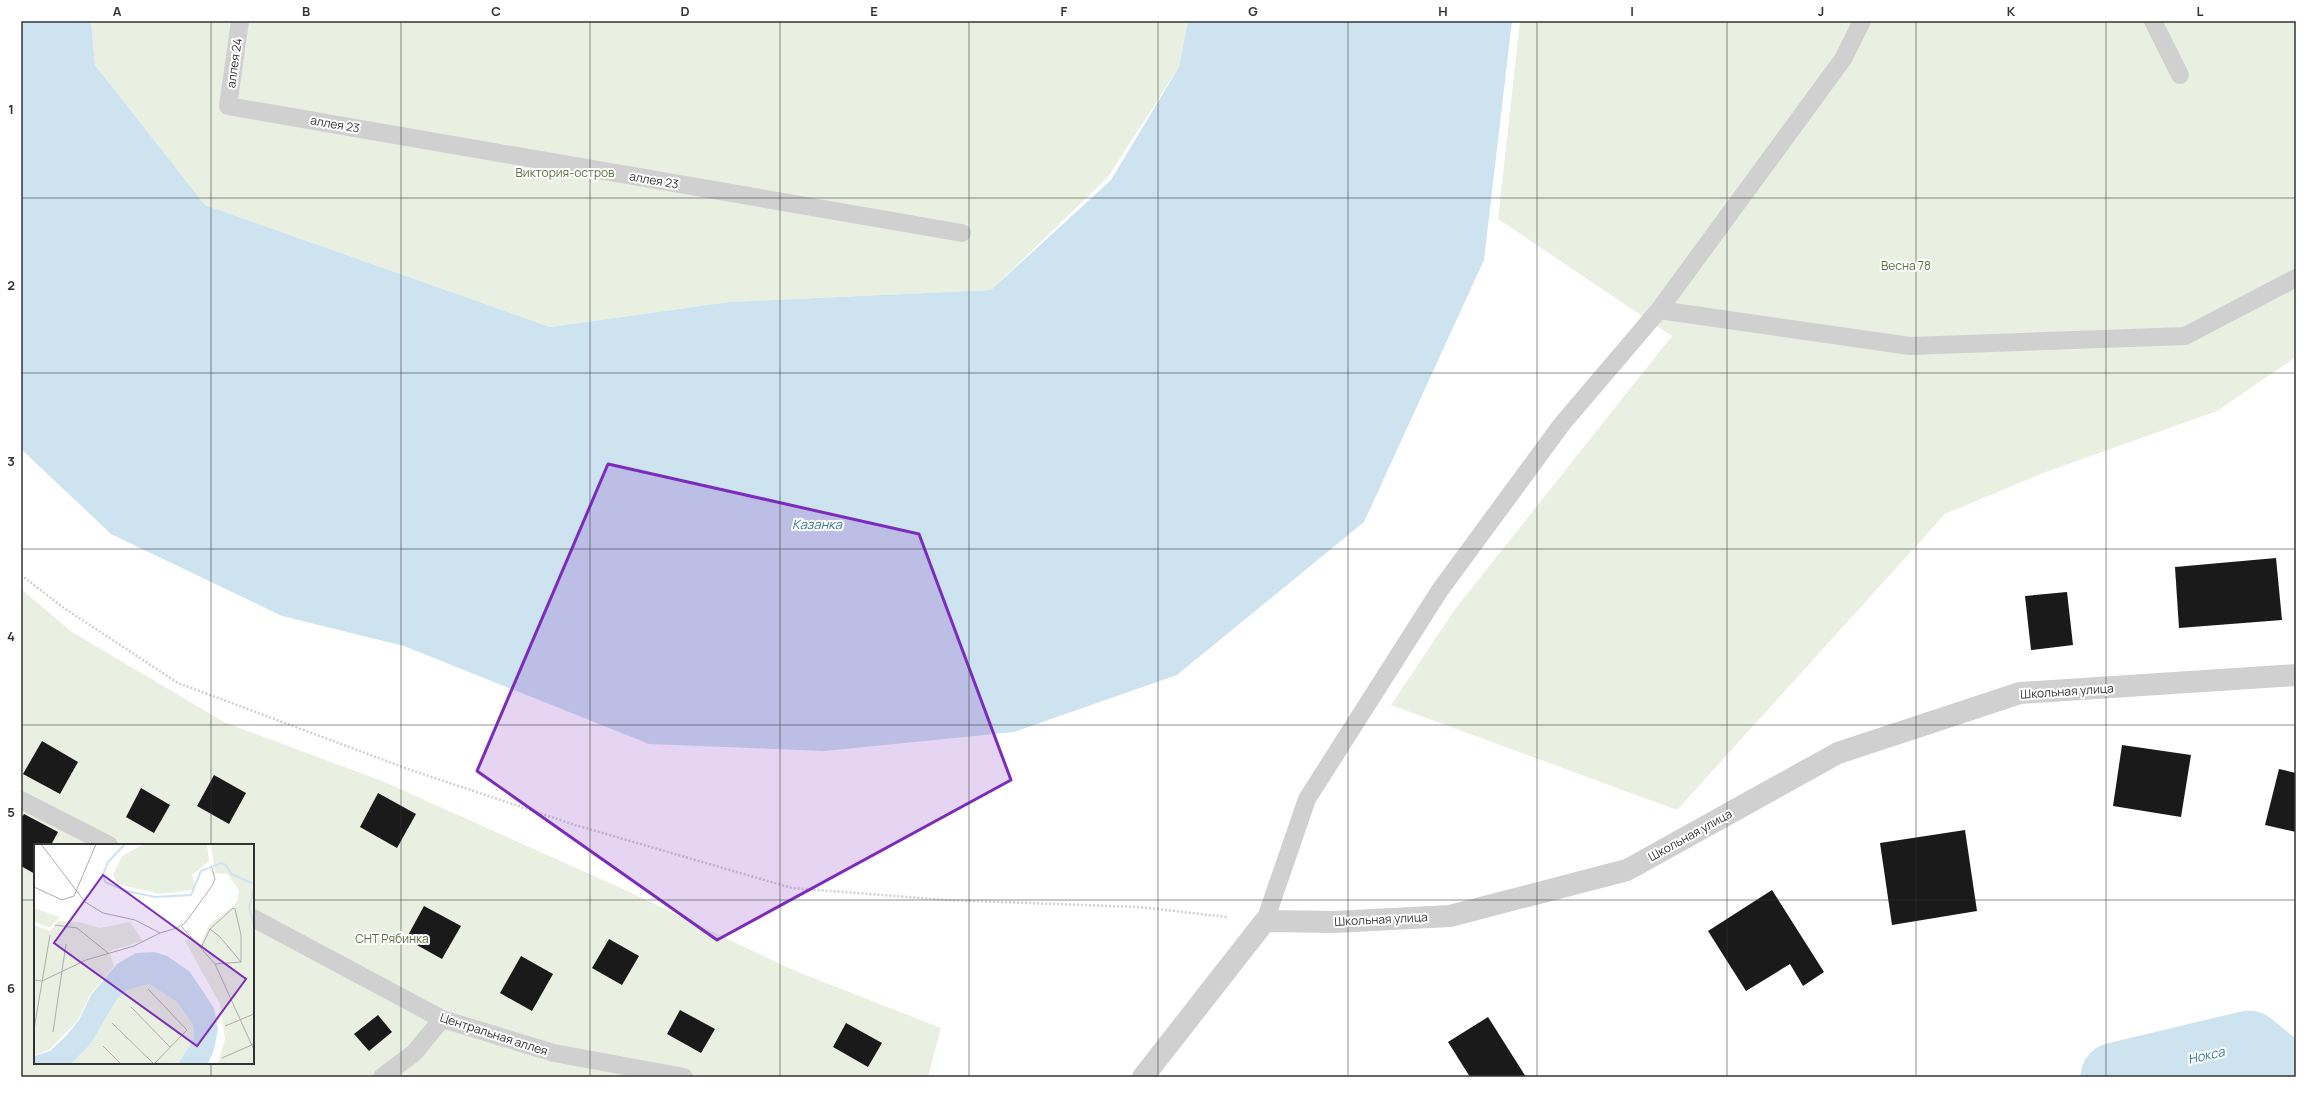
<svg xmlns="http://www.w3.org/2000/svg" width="2317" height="1098" viewBox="0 0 2317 1098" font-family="Manrope,sans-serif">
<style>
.green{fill:#e9f0e1;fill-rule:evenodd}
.water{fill:#cde3f0}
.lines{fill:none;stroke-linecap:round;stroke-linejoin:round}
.river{stroke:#cde3f0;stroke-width:69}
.building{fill:#1a1a1a}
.path{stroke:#d0d0d0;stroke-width:2.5;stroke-dasharray:2 2;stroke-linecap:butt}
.lane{stroke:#d0d0d0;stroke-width:18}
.street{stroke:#d0d0d0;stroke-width:22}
.marked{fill:#7b2cbf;fill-opacity:0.2;stroke:#7b2cbf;stroke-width:3;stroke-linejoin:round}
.grid{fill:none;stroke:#333;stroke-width:1;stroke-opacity:0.55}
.labels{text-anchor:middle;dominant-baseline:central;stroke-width:4;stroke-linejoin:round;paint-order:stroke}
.street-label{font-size:12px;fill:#333;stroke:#fff}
.park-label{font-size:12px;fill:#56733c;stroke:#fff}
.water-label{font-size:13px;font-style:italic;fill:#39779d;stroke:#fff}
.inset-river{fill:none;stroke:#cde3f0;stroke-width:2}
.inset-road{fill:none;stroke:#adadad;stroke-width:1}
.view{fill:#7b2cbf;fill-opacity:0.15;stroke:#7b2cbf;stroke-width:2}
.inset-edge{fill:none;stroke:#333;stroke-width:2}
.neatline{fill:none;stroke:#333;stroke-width:1.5}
.grid-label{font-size:13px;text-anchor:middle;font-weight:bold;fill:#333}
</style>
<rect width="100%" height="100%" fill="#fff"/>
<g class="green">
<path d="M91 21H1188L1179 67 1108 177 991 290 729 302 550 327 205 205 95 65Z"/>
<path d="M1520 21H2296V357L2217 411 2043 473 1945 514 1677 810 1391 705 1455 609 1672 336 1498 219Z"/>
<path d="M21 589 72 632 224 722 382 781 621 888 793 970 941 1028 928 1077H21ZM35 845H253V1063H35Z"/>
</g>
<path class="water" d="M21 21H91L95 65 205 205 550 327 729 302 991 290 1111 180 1179 67 1188 21H1512L1484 260 1364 522 1177 675 1014 732 824 751 649 744 404 646 282 616 111 534 21 449Z"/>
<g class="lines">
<path class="river" d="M2115 1077 2249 1045 2288 1077"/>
</g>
<g class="building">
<path d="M2276 558 2282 620 2179 628 2175 567Z"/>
<path d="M2067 592 2073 645 2031 650 2025 596Z"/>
<path d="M42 741 78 762 60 794 23 774Z"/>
<path d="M2122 745 2191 755 2181 817 2113 806Z"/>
<path d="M2279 769 2296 773V832L2265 825Z"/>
<path d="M214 775 246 793 229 824 197 806Z"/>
<path d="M141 788 170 805 154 833 126 817Z"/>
<path d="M378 793 416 814 397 848 360 827Z"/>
<path d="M24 814 58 832 51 845H35V874L21 866V819Z"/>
<path d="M1965 830 1977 911 1892 925 1880 843Z"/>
<path d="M1772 890 1824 972 1803 986 1790 964 1746 991 1708 931Z"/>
<path d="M424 906 461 926 442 959 406 939Z"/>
<path d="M609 939 639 956 622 985 592 968Z"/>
<path d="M521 956 553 974 532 1011 500 993Z"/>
<path d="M680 1010 715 1029 701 1053 667 1034Z"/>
<path d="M378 1015 392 1032 369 1051 354 1034Z"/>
<path d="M1488 1017 1526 1077H1470L1448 1042Z"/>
<path d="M846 1023 882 1043 868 1067 833 1047Z"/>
</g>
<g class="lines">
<path class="path" d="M21 575 64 608 178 683 408 769 575 825 792 888 946 900 1139 907 1227 917"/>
<g class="lane">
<path d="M240 21 228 106 962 233"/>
<path d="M2153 21 2180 75"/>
<path d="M1659 310 1910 346 2185 336 2296 278"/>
<path d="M21 800 109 845"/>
<path d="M253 918 442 1019 554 1053 684 1077"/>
<path d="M1265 921 1307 799 1440 590 1562 424 1659 310 1843 59 1862 21"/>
<path d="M382 1077 414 1053 442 1019"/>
</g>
<path class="street" d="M1143 1077 1265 921 1334 922 1450 916 1627 870 1838 753 2020 693 2296 675"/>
</g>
<path class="marked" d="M608 464 919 534 1011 780 717 940 477 771Z"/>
<path class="grid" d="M211 21V845M401 21V1077M590 21V1077M780 21V1077M969 21V1077M1158 21V1077M1348 21V1077M1537 21V1077M1727 21V1077M1916 21V1077M2106 21V1077M21 198H2296M21 373H2296M21 549H2296M21 725H2296M21 900H35M253 900H2296M211 1063V1077"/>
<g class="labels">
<g class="street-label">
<text transform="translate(234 63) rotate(-82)">аллея 24</text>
<text transform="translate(335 124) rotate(10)">аллея 23</text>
<text transform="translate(654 180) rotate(10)">аллея 23</text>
<text transform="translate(2067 691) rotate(-4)">Школьная улица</text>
<text transform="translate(1690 835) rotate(-29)">Школьная улица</text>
<text transform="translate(1381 919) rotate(-3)">Школьная улица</text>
<text transform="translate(494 1034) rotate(18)">Центральная аллея</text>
</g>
<g class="park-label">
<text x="565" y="172">Виктория-остров</text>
<text x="1906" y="265">Весна 78</text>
<text x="392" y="938">СНТ Рябинка</text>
</g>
<g class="water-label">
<text x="817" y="524">Казанка</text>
<text transform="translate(2206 1055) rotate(-13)">Нокса</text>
</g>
</g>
<g transform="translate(34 844)">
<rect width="220" height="220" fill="#fff"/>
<path d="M110 0H173L175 17 158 31 161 41 158 46 126 50 83 40 79 31 88 12ZM177 0H220V220H184L191 195 186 160 151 97 157 92 166 100 176 80 200 62 203 56 205 47 194 30 181 29ZM0 64 26 73 16 83 10 82 0 77ZM24 77 45 78 66 84 96 78 109 97 75 107 80 122 56 151 44 176 15 206 0 211V81L16 87ZM115 140 143 158 159 181 160 194 144 220H37L56 201 83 155 93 146Z" fill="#e9f0e1"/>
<path d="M120 108 133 112 156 128 180 164 184 185 180 206 174 220H144L160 194 159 181 143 158 115 140 93 146 83 155 56 201 37 220H0V212L16 207 32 192 45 176 57 151 83 120 102 109Z" fill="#cde3f0"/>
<path class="inset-river" d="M91 0 74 18 69 31 71 38 92 47 121 53 157 51 167 27 187 19 192 21 197 30 220 40M220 44 215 64 220 81"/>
<path class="inset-road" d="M7 0 51 58 69 69 101 76 126 89M0 43 28 56 40 52 62 0M21 81 43 84 74 109M147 82 181 120 220 206M176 85 199 64 201 65 207 91V118M167 104 176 85 186 93 207 118 181 120M0 136 8 137 52 116 100 102 126 89 143 84 151 79 178 42 181 35 178 24M114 145 153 186 120 220M97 163 136 203M78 179 120 220M191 182 220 170M0 185 16 91M19 188 32 100M69 202 87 220M188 214 220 200"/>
<path class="view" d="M69 31 212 135 163 202 20 99Z"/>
<rect width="220" height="220" class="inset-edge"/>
</g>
<rect width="2317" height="1098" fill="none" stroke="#ffffff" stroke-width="44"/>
<rect x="22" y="22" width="2273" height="1054" class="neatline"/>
<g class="grid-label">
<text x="117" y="16">A</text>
<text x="306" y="16">B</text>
<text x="496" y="16">C</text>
<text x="685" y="16">D</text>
<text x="874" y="16">E</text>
<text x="1064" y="16">F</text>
<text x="1253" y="16">G</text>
<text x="1443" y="16">H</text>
<text x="1632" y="16">I</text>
<text x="1821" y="16">J</text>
<text x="2011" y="16">K</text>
<text x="2200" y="16">L</text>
<text x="11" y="114">1</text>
<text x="11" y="290">2</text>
<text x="11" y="466">3</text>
<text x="11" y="641">4</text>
<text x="11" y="817">5</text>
<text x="11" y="993">6</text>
</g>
</svg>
